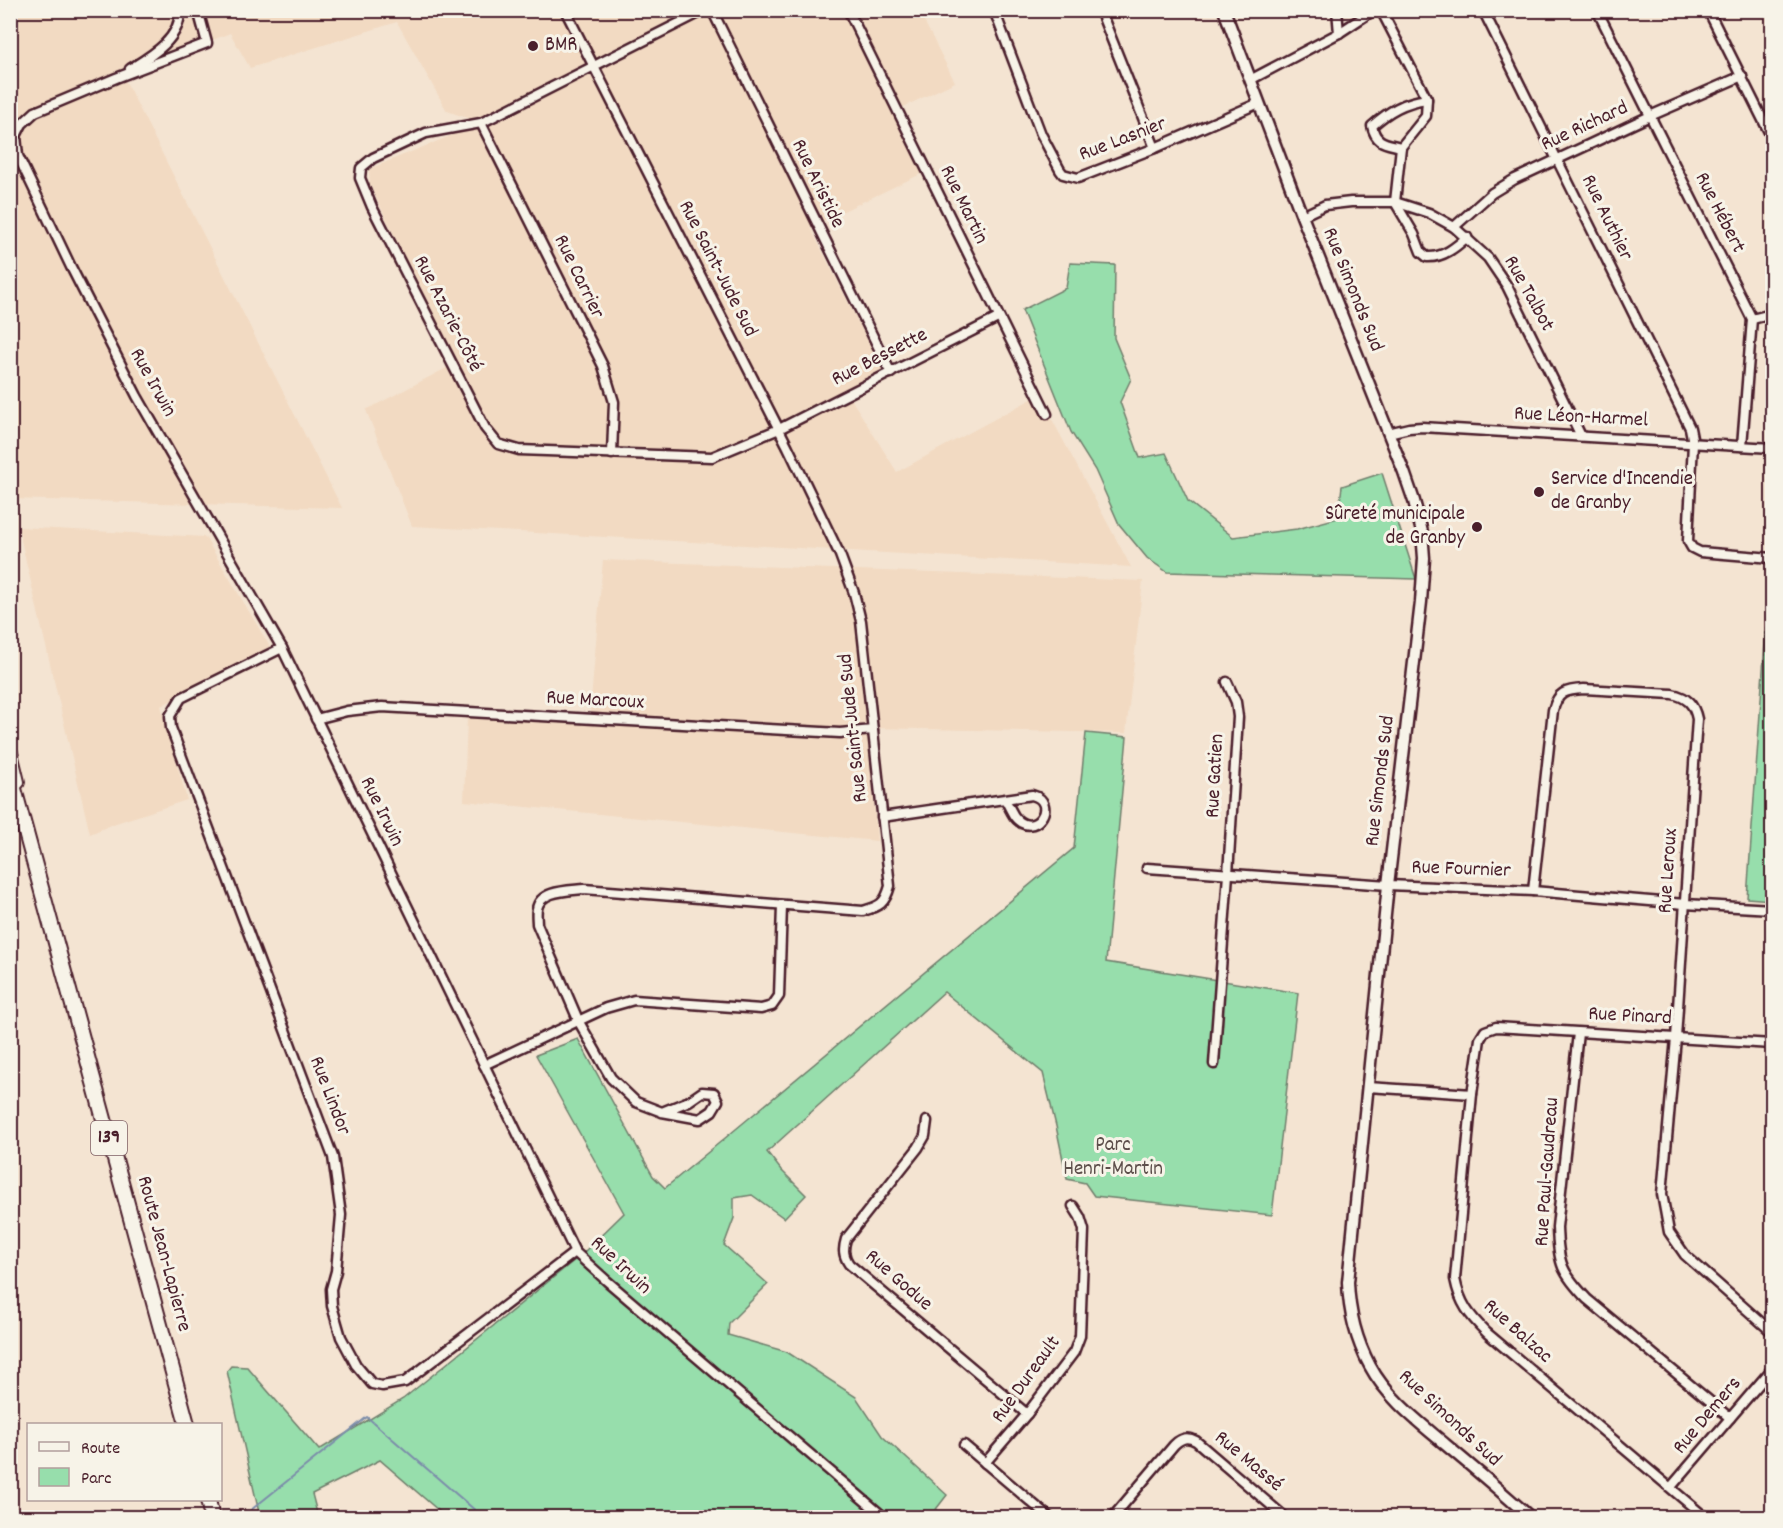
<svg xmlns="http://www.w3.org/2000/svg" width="1783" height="1528" viewBox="0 0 1783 1528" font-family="Dekko,sans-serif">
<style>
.built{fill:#f2dac2}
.green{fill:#97deac;stroke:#707e6c;stroke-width:1.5}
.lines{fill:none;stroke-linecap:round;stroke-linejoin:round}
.stream{stroke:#7c8daa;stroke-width:2}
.minor-casing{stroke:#4a1f2b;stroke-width:13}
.tertiary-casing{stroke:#4a1f2b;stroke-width:15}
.trunk-casing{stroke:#4a1f2b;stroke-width:18}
.minor{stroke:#f7f3e8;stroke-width:8}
.tertiary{stroke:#f7f3e8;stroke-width:10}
.trunk{stroke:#f7f3e8;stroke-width:14}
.poi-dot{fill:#4a1f2b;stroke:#f7f3e8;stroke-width:2}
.labels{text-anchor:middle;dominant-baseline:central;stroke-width:6;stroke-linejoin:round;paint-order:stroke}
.shield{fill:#f7f3e8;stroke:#7e5f64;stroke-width:1.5}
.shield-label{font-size:20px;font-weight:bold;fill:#4a1f2b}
.poi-label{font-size:21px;fill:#4a1f2b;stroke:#f7f3e8;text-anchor:start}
.street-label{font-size:21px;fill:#4a1f2b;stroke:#f7f3e8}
.park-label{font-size:21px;fill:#5d4f4b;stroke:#f7f3e8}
</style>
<rect width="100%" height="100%" fill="#f4e4d2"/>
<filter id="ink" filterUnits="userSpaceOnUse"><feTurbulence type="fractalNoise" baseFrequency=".0167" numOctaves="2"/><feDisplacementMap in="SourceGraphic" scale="12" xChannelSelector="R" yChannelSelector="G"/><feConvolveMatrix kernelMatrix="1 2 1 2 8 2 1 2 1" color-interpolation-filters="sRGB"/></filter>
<g filter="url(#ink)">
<g class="built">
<path d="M11 11H705L497 116 712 11H919L955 82 893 112 923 173 810 227 884 373 848 394 897 472 1039 395 1131 567 412 526 366 410 456 363 370 185 369 169 482 123 447 111 397 22 250 68 230 33 45 108 125 80 342 508 11 499Z"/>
<path d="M18 527 205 537 270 647 161 706 187 800 116 823 90 834Z"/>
<path d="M603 560 1143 581 1126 733 868 728 877 841 464 801 467 717 589 724Z"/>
</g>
<g class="green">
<path d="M1070 263 1115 265 1114 338 1131 379 1120 402 1140 458 1166 453 1188 501 1233 537 1297 529 1338 518 1342 486 1382 473 1416 579 1167 572 1147 558 1119 524 1095 470 1071 432 1022 310 1066 288Z"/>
<path d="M1766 628H1772V900L1747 898Z"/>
<path d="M1086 733 1127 737 1106 962 1298 993 1272 1215 1094 1196 1085 1183 1067 1179 1056 1126 1043 1073 944 992 767 1152 781 1170 806 1195 784 1218 752 1195 734 1198V1218L724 1245 768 1284 729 1323 728 1335 787 1352 856 1397 882 1436 947 1495 930 1517H446L380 1460 312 1494 318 1517H260L227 1371 231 1366 247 1367 319 1450 403 1399 581 1255 624 1213 536 1055 578 1039 653 1176 665 1188 1074 848Z"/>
</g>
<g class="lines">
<path class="stream" d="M251 1510 367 1417 484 1518"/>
<defs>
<g id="minor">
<path d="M198 10 207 43 116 78 35 112 22 124 16 136 18 156 71 267 137 396 282 648 575 1252 607 1281 885 1518"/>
<path d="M565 10 788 447 840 555 854 593 861 621 890 886C885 904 880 906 863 911L584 889C568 891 540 890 537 909 536 914 537 920 537 924L579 1022 611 1078 636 1102 662 1112 700 1119 712 1111 718 1101 714 1093 702 1092 689 1101 662 1112"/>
<path d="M705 10 481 123 426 133 373 158 361 168 360 178 372 207 485 428 498 444 519 450 712 457 779 429 998 318"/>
<path d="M712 10 891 373"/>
<path d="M848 10 1047 414"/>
<path d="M994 10 1041 134 1060 170 1063 174 1078 178 1155 148 1259 103"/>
<path d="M1100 10 1155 148"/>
<path d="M1337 10 1339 33"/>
<path d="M1381 10 1427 99 1426 116 1401 147 1395 202 1414 234 1421 252 1427 257C1443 258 1456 247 1467 237"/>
<path d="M1483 10 1690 428 1693 443 1688 541 1692 548 1700 552 1772 558"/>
<path d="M1597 10 1752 319 1742 446"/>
<path d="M1708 10 1772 138"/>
<path d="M130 69C151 56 181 39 180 10"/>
<path d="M1250 80 1339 33 1374 10"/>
<path d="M481 123 603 366 614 402 612 454"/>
<path d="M1401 147C1386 143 1376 144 1372 126 1389 111 1404 102 1427 99"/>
<path d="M1302 216 1325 205 1351 202H1395L1429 213 1454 227 1488 258 1507 286 1581 436"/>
<path d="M1454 227 1492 193 1515 179 1650 116 1742 76"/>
<path d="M1752 319 1772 314"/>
<path d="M1388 433 1409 428 1422 427 1772 448"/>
<path d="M282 648 181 698 170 716 171 728 333 1157 341 1215 336 1271 331 1289 332 1306 341 1337 356 1365 372 1384 382 1386 405 1382 575 1252"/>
<path d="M316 719 347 711 382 707 840 733 873 730"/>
<path d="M882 817 1032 795C1060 802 1034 842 1014 816 1011 811 1008 805 1005 799"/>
<path d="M1147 868 1388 885 1533 891 1685 904 1772 909"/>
<path d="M1533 891 1553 710C1558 692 1565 690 1584 689L1672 694C1687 697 1694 704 1697 719L1676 1038 1662 1194 1669 1232 1685 1255 1772 1332"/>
<path d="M1578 1033 1557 1227C1558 1264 1562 1273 1587 1299L1730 1418"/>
<path d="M1214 1064 1228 874 1238 717 1236 702 1227 682"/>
<path d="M484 1065 606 1008 634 1000 761 1009 772 1006 779 996 782 906"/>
<path d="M1368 1087 1472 1094"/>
<path d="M927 1121 925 1136 918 1148 846 1239C843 1249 843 1255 849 1264L1027 1414"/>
<path d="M964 1445 1050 1518"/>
<path d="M985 1463 1027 1414 1074 1352 1080 1336 1084 1230 1080 1217 1073 1206"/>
<path d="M1671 1487 1772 1369"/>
<path d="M1112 1518 1174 1445C1181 1438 1187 1436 1196 1441L1286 1518"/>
<path d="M1706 1518 1487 1333C1469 1315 1460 1304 1455 1279L1472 1094 1480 1039 1485 1031 1496 1027 1772 1044"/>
</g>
<path id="tertiary" d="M1224 10 1302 216 1404 472 1414 501 1422 532 1424 558 1421 602 1388 885 1348 1282C1349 1311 1356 1340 1370 1366 1387 1398 1419 1422 1446 1445 1475 1469 1503 1493 1531 1518"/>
<g id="trunk">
<path d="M10 753 17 782"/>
<path d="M10 774 187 1424"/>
<path d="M208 1500 212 1518"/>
</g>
</defs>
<use href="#minor" class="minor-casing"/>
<use href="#tertiary" class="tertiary-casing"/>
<use href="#trunk" class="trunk-casing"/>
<use href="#minor" class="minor"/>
<use href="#tertiary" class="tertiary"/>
<use href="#trunk" class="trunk"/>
</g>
</g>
<g class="poi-dot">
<circle cx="533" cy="46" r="6"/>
<circle cx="1539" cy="492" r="6"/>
<circle cx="1477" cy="527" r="6"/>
</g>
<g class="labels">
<rect class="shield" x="91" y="1121" width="36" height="34" rx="4.5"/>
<g class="shield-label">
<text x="109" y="1138">139</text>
</g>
<g class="poi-label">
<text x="545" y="46">BMR</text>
<text x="1551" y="480">Service d'Incendie<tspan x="1551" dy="24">de Granby</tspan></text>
<text x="1465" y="515" text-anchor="end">Sûreté municipale<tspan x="1465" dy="24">de Granby</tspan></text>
</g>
<g class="street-label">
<text transform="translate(1585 127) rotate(-25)">Rue Richard</text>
<text transform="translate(1123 140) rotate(-21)">Rue Lasnier</text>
<text transform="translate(817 184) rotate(64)">Rue Aristide</text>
<text transform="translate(963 205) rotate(64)">Rue Martin</text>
<text transform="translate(1719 213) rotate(63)">Rue Hébert</text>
<text transform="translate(1606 218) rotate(64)">Rue Authier</text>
<text transform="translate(717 269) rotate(63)">Rue Saint-Jude Sud</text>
<text transform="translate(578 277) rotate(64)">Rue Carrier</text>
<text transform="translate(1352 290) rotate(68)">Rue Simonds Sud</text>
<text transform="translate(1528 294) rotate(61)">Rue Talbot</text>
<text transform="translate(447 314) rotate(63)">Rue Azarie-Côté</text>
<text transform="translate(880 358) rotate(-27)">Rue Bessette</text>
<text transform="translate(152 383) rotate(61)">Rue Irwin</text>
<text transform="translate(1581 418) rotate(3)">Rue Léon-Harmel</text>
<text transform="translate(595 701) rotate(3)">Rue Marcoux</text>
<text transform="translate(854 728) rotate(-96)">Rue Saint-Jude Sud</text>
<text transform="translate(1216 776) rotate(-87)">Rue Gatien</text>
<text transform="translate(1381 781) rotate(-83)">Rue Simonds Sud</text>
<text transform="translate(381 812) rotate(64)">Rue Irwin</text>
<text transform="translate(1461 870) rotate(2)">Rue Fournier</text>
<text transform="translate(1669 871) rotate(-86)">Rue Leroux</text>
<text transform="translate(1630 1017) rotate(3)">Rue Pinard</text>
<text transform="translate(329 1096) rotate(69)">Rue Lindor</text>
<text transform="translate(1548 1172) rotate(-86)">Rue Paul-Gaudreau</text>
<text transform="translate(163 1254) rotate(75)">Route Jean-Lapierre</text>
<text transform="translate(620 1266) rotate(43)">Rue Irwin</text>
<text transform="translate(898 1281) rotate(41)">Rue Godue</text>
<text transform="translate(1517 1332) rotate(42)">Rue Balzac</text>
<text transform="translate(1027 1380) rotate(-54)">Rue Dureault</text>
<text transform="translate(1708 1416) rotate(-50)">Rue Demers</text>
<text transform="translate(1449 1419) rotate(43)">Rue Simonds Sud</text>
<text transform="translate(1248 1462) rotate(40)">Rue Massé</text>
</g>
<g class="park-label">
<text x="1113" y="1146">Parc<tspan x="1113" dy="24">Henri-Martin</tspan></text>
</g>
</g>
<rect width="1783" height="1528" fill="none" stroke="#f7f3e8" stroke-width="36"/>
<rect x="18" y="18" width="1747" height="1492" fill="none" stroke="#4a1f2b" stroke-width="2" filter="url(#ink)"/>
<rect x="27" y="1423" width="195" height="78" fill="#f7f3e8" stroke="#b29e9c" stroke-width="1.5"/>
<rect x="39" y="1442" width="30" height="9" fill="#f7f3e8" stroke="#b29e9c" stroke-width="1.5"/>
<text x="81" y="1453" font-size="18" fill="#4a1f2b">Route</text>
<rect x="39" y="1468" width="30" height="18" fill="#97deac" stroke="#b29e9c" stroke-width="1.5"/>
<text x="81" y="1483" font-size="18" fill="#4a1f2b">Parc</text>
</svg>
